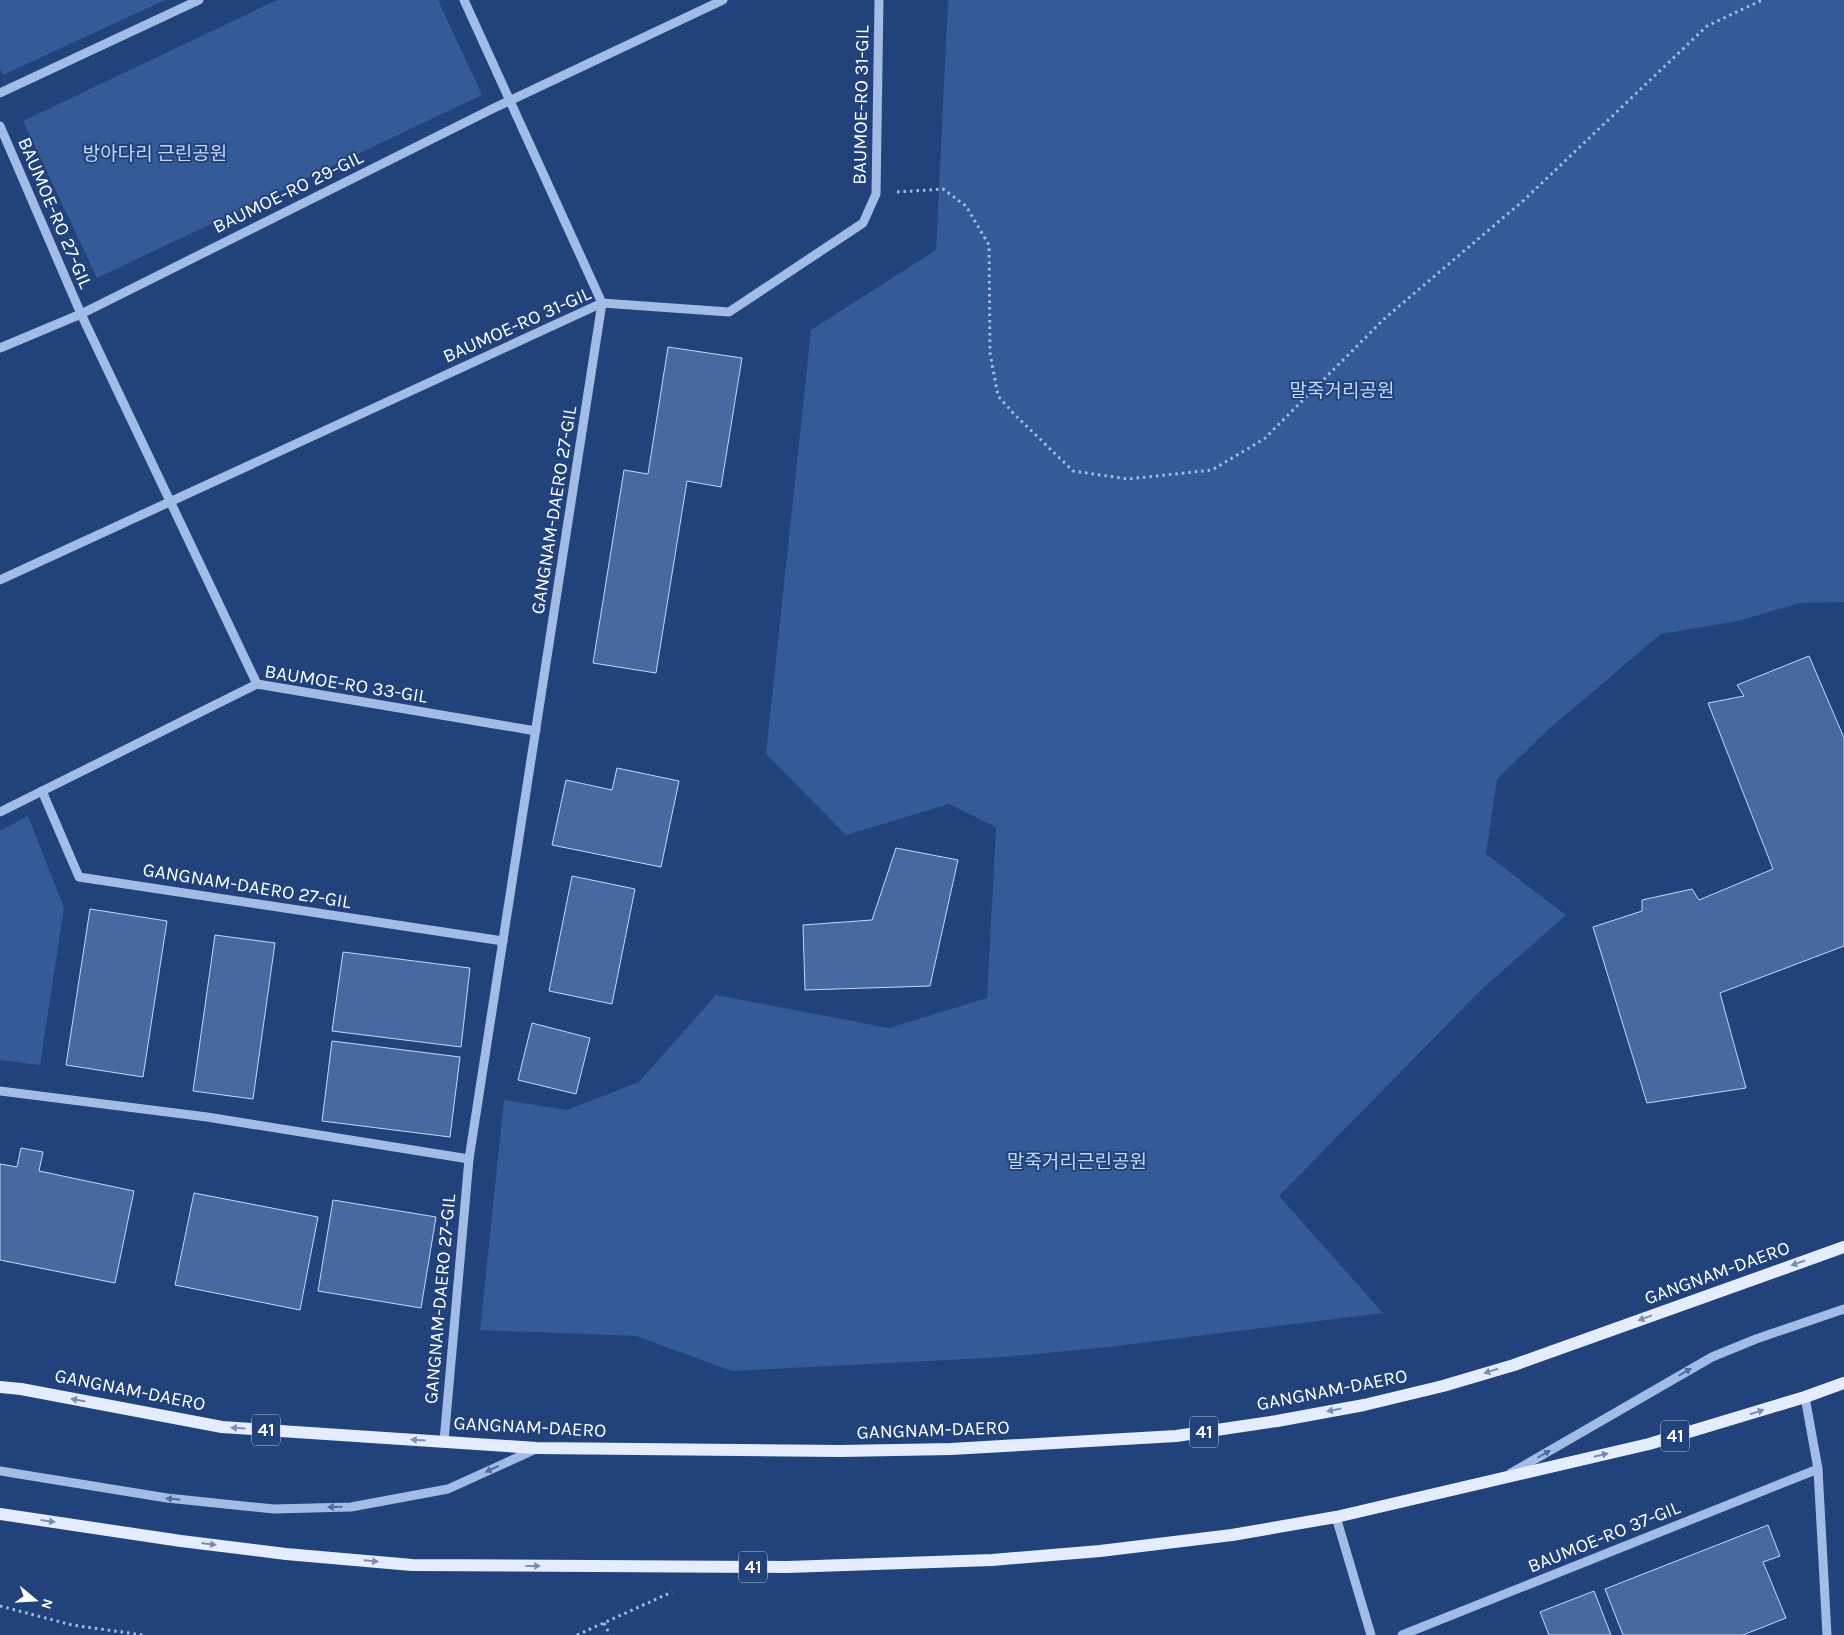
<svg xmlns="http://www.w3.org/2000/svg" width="1844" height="1635" viewBox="0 0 1844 1635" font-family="Karla,'Noto Sans KR',sans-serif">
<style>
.green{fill:#345a98}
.building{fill:#4669a2;stroke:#c6d8f4}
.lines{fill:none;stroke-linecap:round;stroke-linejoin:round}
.path{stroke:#a3bce5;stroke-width:3;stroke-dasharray:2.5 4;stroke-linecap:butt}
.minor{stroke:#a3bce5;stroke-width:9}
.major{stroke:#e4ecfd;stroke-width:12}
.oneway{fill:#798eb5}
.oneway2{fill:#4e6d9f}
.labels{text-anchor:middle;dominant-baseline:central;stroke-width:4;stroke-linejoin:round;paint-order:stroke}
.shield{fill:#21427a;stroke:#bcc6d7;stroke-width:1}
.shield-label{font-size:18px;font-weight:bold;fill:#fff}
.street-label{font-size:19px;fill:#fff;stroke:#21427a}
.park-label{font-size:19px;fill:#c6d8f4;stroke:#21427a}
</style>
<rect width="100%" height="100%" fill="#21427a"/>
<g class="green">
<path d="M0 0H165L3 75 0 69Z"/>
<path d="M277 0H438L482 95 97 278 23 121Z"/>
<path d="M948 0H1844V602L1800 603 1738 621 1661 634 1550 728 1497 779 1486 854 1566 915 1482 989 1279 1196 1383 1313 1108 1347 1006 1357 732 1371 636 1336 480 1330 504 1100 567 1110 639 1082 716 995 889 1028 987 998 996 827 949 804 846 835 766 754 811 330 936 250Z"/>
<path d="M28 816 64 908 40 1065 0 1060V831Z"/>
</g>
<g class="building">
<path d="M668 347 742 358 721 487 687 481 656 673 593 663 624 470 648 474Z"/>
<path d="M1809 656 1844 738V946L1720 993 1746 1088 1647 1103 1593 927 1642 911V900L1692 889 1699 900 1773 869 1708 703 1744 696 1737 685Z"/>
<path d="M617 768 679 781 661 867 552 845 566 780 612 790Z"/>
<path d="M896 848 958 860 930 986 805 990 803 925 872 920Z"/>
<path d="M572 876 635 889 612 1004 549 991Z"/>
<path d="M90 909 167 921 143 1077 66 1065Z"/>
<path d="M215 935 275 943 253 1099 193 1091Z"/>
<path d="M343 952 470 968 461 1047 332 1031Z"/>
<path d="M532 1023 590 1038 576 1094 518 1080Z"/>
<path d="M332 1041 460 1057 450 1137 322 1121Z"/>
<path d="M21 1148 43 1152 39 1171 134 1191 115 1283 0 1260V1164L17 1167Z"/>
<path d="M194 1193 318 1217 300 1310 175 1285Z"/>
<path d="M333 1200 436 1217 421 1308 318 1291Z"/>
<path d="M1768 1525 1780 1556 1763 1562 1786 1618 1743 1635H1623L1605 1589Z"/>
<path d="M1594 1591 1611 1635H1549L1540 1612Z"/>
</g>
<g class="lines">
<g class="path">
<path d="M897 192 943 189 966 206 989 245 990 353 998 396 1014 414 1073 471 1128 479 1212 470 1264 439 1384 319 1524 200 1707 26 1762 0"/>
<path d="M0 1606 72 1625 143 1635"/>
<path d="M604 1623 610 1635"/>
<path d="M577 1635 672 1592"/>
</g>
<g class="minor">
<path d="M0 93 199 0"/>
<path d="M0 126 81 314 257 684"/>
<path d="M0 348 81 314 492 109 723 0"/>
<path d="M0 580 602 303 729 312 863 223 876 194 879 0"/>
<path d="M42 791 79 877 503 941"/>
<path d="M0 812 257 684 536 731"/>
<path d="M0 1091 207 1117 469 1159"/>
<path d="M1805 1397 1818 1469 1827 1635"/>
<path d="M444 1441 469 1159 602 303 464 0"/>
<path d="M0 1471 167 1498 274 1509 351 1507 448 1489 536 1449"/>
<path d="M1511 1473 1712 1357 1756 1339 1844 1309"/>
<path d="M1336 1517 1371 1635"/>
<path d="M1402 1635 1818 1469"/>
</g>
<g class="major">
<path d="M0 1387 21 1389 222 1427 536 1448 840 1451 951 1449 1176 1436 1277 1421 1364 1405 1443 1386 1514 1365 1844 1247"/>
<path d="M0 1514 181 1541 286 1554 412 1565 787 1567 992 1560 1100 1551 1232 1535 1336 1517 1649 1444 1805 1397 1844 1383"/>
</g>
</g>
<defs><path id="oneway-solid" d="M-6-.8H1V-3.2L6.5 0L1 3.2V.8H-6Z" transform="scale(1.25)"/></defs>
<g class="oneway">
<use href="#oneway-solid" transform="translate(1798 1263) rotate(161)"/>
<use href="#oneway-solid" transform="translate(1645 1318) rotate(160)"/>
<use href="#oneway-solid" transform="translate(1491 1371) rotate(163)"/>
<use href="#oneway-solid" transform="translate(78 1400) rotate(-169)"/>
<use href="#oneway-solid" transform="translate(1334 1410) rotate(169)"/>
<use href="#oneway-solid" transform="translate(1757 1412) rotate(-17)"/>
<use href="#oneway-solid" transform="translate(238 1428) rotate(-176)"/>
<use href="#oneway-solid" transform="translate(418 1440) rotate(-177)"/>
<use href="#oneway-solid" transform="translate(1601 1455) rotate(-13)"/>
<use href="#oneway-solid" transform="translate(48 1521) rotate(8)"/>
<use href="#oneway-solid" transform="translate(209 1544) rotate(7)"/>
<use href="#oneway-solid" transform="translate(371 1561) rotate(5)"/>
<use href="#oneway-solid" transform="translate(533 1566)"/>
</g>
<g class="oneway2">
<use href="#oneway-solid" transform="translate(1685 1372) rotate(-30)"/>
<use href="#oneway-solid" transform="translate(1544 1454) rotate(-30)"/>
<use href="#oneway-solid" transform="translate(492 1469) rotate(155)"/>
<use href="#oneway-solid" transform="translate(173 1499) rotate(-174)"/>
<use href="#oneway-solid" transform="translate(335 1507) rotate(178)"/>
</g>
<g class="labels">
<g class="shield">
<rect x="252" y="1414.5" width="28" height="31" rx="4"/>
<rect x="1190" y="1416.5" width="28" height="31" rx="4"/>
<rect x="1661" y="1420.5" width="28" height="31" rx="4"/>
<rect x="739" y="1551.5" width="28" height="31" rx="4"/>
</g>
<g class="shield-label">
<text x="266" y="1430">41</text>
<text x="1204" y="1432">41</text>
<text x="1675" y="1436">41</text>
<text x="753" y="1567">41</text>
</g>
<g class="street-label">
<text transform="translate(861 105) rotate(-89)">BAUMOE-RO 31-GIL</text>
<text transform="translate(288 192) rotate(-26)">BAUMOE-RO 29-GIL</text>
<text transform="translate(55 213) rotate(67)">BAUMOE-RO 27-GIL</text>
<text transform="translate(517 325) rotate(-24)">BAUMOE-RO 31-GIL</text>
<text transform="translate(554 510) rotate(-81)">GANGNAM-DAERO 27-GIL</text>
<text transform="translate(346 684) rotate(9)">BAUMOE-RO 33-GIL</text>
<text transform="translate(247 886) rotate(9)">GANGNAM-DAERO 27-GIL</text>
<text transform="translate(1717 1273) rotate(-20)">GANGNAM-DAERO</text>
<text transform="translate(440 1299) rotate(-85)">GANGNAM-DAERO 27-GIL</text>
<text transform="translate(130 1390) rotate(11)">GANGNAM-DAERO</text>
<text transform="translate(1332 1390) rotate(-11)">GANGNAM-DAERO</text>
<text transform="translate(530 1427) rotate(3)">GANGNAM-DAERO</text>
<text transform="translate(933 1430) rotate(-2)">GANGNAM-DAERO</text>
<text transform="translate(1604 1537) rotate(-22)">BAUMOE-RO 37-GIL</text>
</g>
<g class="park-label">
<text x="155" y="154">방아다리 근린공원</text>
<text x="1342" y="391">말죽거리공원</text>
<text x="1077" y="1162">말죽거리근린공원</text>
</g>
</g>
<g transform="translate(35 1600) rotate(108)" stroke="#21427a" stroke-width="4" paint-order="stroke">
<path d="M0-4L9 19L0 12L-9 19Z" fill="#ffffff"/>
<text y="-8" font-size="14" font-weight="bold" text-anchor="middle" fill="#ffffff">N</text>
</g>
</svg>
